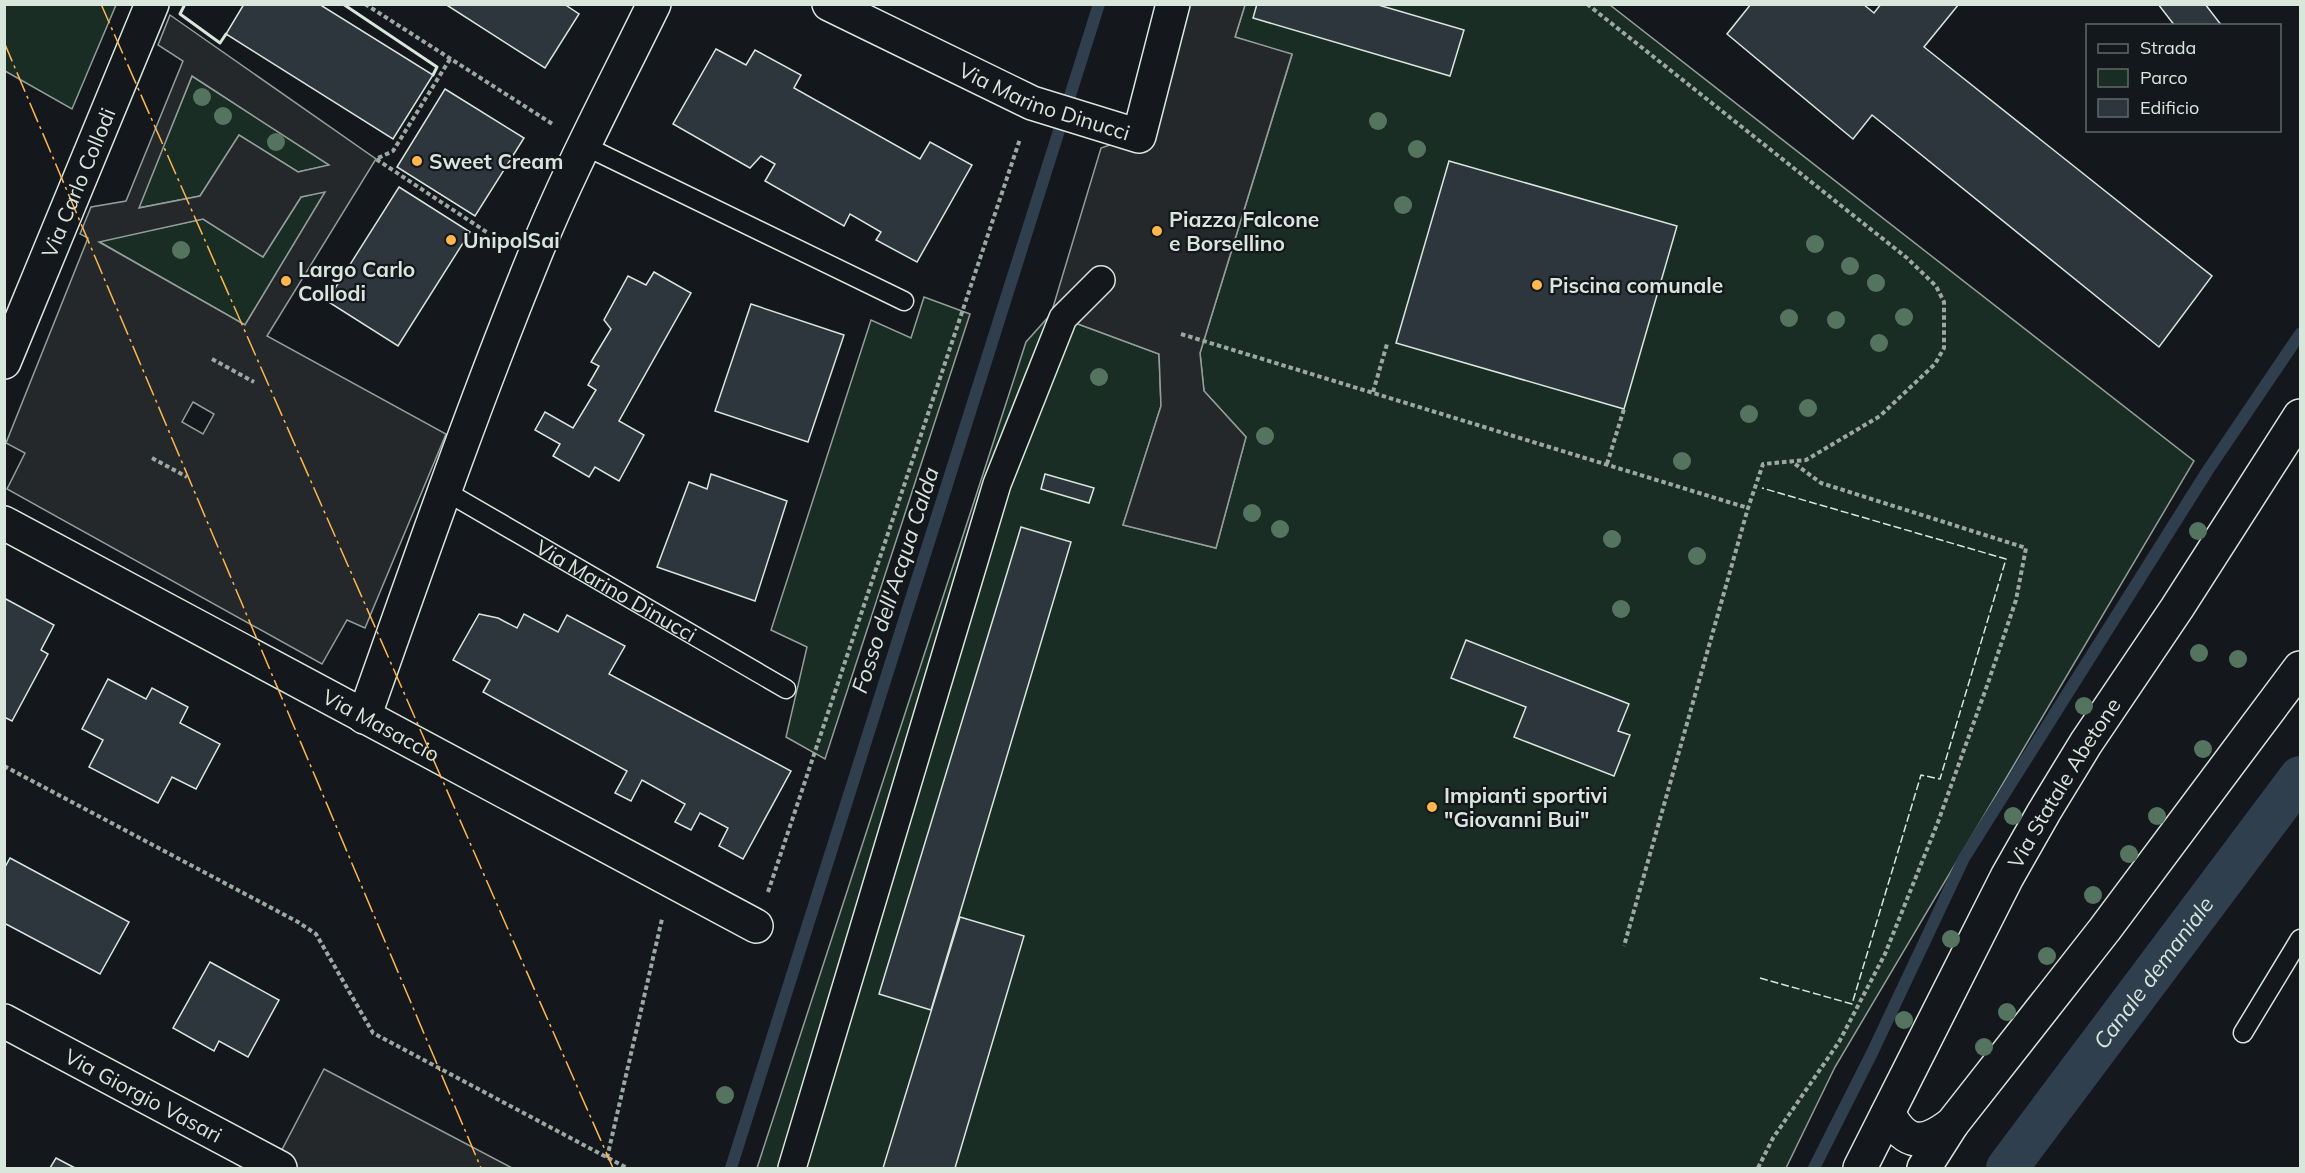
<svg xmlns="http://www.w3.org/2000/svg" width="2305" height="1173" viewBox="0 0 2305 1173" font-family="Mulish,sans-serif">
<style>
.green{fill:#1a2d24;stroke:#939e99;stroke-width:1.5}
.parking{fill:#24282b;stroke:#939e99;stroke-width:1.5;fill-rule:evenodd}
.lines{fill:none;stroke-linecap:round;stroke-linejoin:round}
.stream{stroke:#2f3f4d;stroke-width:12}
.canal{stroke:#2f3f4d;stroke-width:42}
.building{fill:#2c363c;stroke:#d8e6dc;stroke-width:1.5}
.service-casing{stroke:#d8e6dc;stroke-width:21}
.pedestrian-casing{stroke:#d8e6dc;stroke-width:30}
.minor-casing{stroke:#d8e6dc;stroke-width:36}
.primary-casing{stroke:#d8e6dc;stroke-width:36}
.path{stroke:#9da8a2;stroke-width:4;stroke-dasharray:4.5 3;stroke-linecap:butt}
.service{stroke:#14181c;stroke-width:18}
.pedestrian{stroke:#14181c;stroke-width:27}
.minor{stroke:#14181c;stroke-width:33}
.primary{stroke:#14181c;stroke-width:33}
.fence{stroke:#d8e6dc;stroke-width:1.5;stroke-dasharray:8 3;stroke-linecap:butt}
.wall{stroke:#d8e6dc;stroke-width:3}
.power{stroke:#ffb74d;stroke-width:1.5;stroke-dasharray:21 4.5 3 4.5;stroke-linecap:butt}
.tree{fill:#55745f}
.poi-dot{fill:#ffb74d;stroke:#14181c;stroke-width:2}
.labels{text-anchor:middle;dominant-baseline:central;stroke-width:4.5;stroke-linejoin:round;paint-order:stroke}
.street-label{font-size:21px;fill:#d8e6dc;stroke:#14181c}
.poi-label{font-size:21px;font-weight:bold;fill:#d8e6dc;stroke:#14181c;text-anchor:start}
.water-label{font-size:22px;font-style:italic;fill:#d8e6dc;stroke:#14181c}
</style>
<rect width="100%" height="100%" fill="#14181c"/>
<g class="green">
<path d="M5 4 116 5 72 109 5 71Z"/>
<path d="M1245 5H1610L2194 461 1835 1067 1786 1168H757L1026 342 1051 314 1159 354 1161 406 1123 525 1216 548 1246 437 1204 391 1200 353 1292 55 1235 37Z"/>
<path d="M192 76 330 165 298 172 239 135 200 196 138 208Z"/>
<path d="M326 191 245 325 98 241 203 219 263 257 301 197Z"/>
<path d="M924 297 970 314 825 759 786 737 807 647 771 630 871 320 911 338Z"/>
</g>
<g class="parking">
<path d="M1173 5H1245L1235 37 1292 54 1200 353 1204 391 1246 437 1216 548 1123 525 1161 406 1159 354 1051 314 1101 148 1139 135Z"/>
<path d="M170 15 376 159 267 336 446 434 365 628 347 620 322 664 7 489 25 453 6 443 88 238 80 234 91 207 126 201 183 61 158 45ZM192 76 329 165 298 172 239 135 200 196 139 208ZM325 192 245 325 99 242 203 219 263 257 301 197ZM193 402 214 414 203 434 182 422Z"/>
<path d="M324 1069 512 1168H280L274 1165Z"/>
</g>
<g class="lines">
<g class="stream">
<path d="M731 1168 1099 4"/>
<path d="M1814 1168 1872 1053 1964 858 2208 470 2300 334"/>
</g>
<path class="canal" id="s1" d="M2007 1168 2300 777"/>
</g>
<g class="building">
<path d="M244 4H319L433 75 393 139 226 34Z"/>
<path d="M445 4H564L579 14 545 68Z"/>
<path d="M1257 4H1375L1464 30 1450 76 1253 18Z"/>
<path d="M1751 4H1863L1874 13 1881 4H1959L1924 47 2212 276 2159 347 1872 115 1853 139 1727 34Z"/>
<path d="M2158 4H2205L2222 26H2175Z"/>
<path d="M716 49 746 65 755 50 801 75 794 88 920 159 930 142 972 165 917 262 876 240 881 232 850 214 844 226 765 181 775 164 761 156 750 168 673 124Z"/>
<path d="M445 89 524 138 475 216 397 167Z"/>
<path d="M1449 161 1677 226 1624 409 1396 343Z"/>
<path d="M399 187 470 232 398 346 327 301Z"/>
<path d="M654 272 691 293 619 421 644 435 619 481 595 467 589 477 553 456 560 444 535 430 545 412 573 428 596 390 588 385 599 366 591 362 611 329 604 320 628 276 646 285Z"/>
<path d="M751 304 844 335 808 442 715 411Z"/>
<path d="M711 474 787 501 755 601 657 567 689 482 707 489Z"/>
<path d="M1045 474 1094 488 1089 503 1041 489Z"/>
<path d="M1021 527 1071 542 931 1010 879 994Z"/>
<path d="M4 598 54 625 41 650 48 654 12 721 4 717Z"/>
<path d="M479 614 498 618 517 628 524 614 558 632 567 615 625 646 609 674 791 771 743 859 719 846 728 828 700 813 691 830 675 822 685 804 642 780 631 801 615 793 627 771 483 692 490 680 453 660Z"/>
<path d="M1466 640 1629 704 1618 731 1630 735 1614 776 1514 737 1526 707 1451 678Z"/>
<path d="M108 679 146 699 152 688 188 707 180 723 220 744 196 789 172 777 158 803 89 767 103 740 82 729Z"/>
<path d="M10 858 129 922 100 974 4 923V869Z"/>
<path d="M960 917 1024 936 955 1168H883Z"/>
<path d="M210 962 279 1000 248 1057 219 1041 214 1051 173 1028Z"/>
<path d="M56 1158 75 1168H50Z"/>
</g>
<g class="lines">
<defs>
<g id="service">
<path d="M585 146 904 301"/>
<path id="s2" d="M445 491 786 689"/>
<path d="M2243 1033 2300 939"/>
</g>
<path id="pedestrian" d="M792 1168 997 484 1063 318 1101 280"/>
<g id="minor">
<path id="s3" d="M829 4 1032 103 1139 136 1173 4"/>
<path id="s4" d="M4 362 152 4"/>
<path id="s5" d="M4 523 756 926"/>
<path d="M364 717C418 565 471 412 532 262 567 174 612 90 654 4"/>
<path id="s6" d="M4 1021 280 1168"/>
<path d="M1888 1113C1906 1146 1923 1146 1952 1124"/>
<path d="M1924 1168 1952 1124 2105 929 2300 668"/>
</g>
<g id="primary">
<path id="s7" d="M1860 1168 2007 877 2044 812 2086 743 2177 608 2300 416"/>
</g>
</defs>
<use href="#service" class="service-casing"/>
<use href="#pedestrian" class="pedestrian-casing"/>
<use href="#minor" class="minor-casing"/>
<use href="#primary" class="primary-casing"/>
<g class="path">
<path d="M365 4 554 125"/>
<path d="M1587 4 1907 258 1936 286 1944 302V348L1935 364 1880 416 1806 460 1763 464 1748 508 1624 946"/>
<path d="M450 59 393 151 376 159 488 233"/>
<path d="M1181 334 1748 508"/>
<path d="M212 359 254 382"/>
<path d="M1373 392 1387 344"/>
<path d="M152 458 187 477"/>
<path d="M1607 464 1624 409"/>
<path d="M4 766 298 922 316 934 373 1033 627 1168"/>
<path d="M768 892 1020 139"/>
<path d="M607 1158 662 919"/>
<path d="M1758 1168 1773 1138 1839 1042 1885 954 1938 822 1988 683 2016 600 2026 548 1821 483 1791 461"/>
</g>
<use href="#service" class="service"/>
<use href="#pedestrian" class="pedestrian"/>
<use href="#minor" class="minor"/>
<use href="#primary" class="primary"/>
<path class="fence" d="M1760 978 1852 1004 1921 775 1940 779 2006 559 1762 488"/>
<g class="wall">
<path d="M185 4 180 14 220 43 226 34"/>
<path d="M343 4 437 67 433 75"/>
</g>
<g class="power">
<path d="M101 4 613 1168"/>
<path d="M4 42 481 1168"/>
</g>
</g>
<g class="tree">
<circle cx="202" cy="97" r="9"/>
<circle cx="223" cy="116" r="9"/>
<circle cx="1378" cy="121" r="9"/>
<circle cx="276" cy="142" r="9"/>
<circle cx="1417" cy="149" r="9"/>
<circle cx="1403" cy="205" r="9"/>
<circle cx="1815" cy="244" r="9"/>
<circle cx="181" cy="250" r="9"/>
<circle cx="1850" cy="266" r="9"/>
<circle cx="1876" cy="283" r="9"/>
<circle cx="1904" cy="317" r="9"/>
<circle cx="1789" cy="318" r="9"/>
<circle cx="1836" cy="320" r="9"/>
<circle cx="1879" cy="343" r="9"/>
<circle cx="1099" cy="377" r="9"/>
<circle cx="1808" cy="408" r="9"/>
<circle cx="1749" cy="414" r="9"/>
<circle cx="1265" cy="436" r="9"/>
<circle cx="1682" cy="461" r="9"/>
<circle cx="1252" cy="513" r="9"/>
<circle cx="1280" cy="529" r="9"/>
<circle cx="2198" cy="531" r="9"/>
<circle cx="1612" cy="539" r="9"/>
<circle cx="1697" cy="556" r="9"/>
<circle cx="1621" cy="609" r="9"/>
<circle cx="2199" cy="653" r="9"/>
<circle cx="2238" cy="659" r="9"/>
<circle cx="2084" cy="706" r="9"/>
<circle cx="2203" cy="749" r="9"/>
<circle cx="2013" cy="816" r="9"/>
<circle cx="2157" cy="816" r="9"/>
<circle cx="2129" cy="854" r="9"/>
<circle cx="2093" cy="895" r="9"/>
<circle cx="1951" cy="939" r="9"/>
<circle cx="2047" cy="956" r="9"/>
<circle cx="2007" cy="1012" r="9"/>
<circle cx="1904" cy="1020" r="9"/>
<circle cx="1984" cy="1047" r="9"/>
<circle cx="725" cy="1095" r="9"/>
</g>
<g class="poi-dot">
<circle cx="417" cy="161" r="6"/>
<circle cx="1157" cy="231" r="6"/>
<circle cx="451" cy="240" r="6"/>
<circle cx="286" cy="281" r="6"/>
<circle cx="1537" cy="285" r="6"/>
<circle cx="1432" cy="807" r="6"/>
</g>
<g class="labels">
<g class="street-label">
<text stroke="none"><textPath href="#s3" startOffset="237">Via Marino Dinucci</textPath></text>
<text stroke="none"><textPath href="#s4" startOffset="194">Via Carlo Collodi</textPath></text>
<text stroke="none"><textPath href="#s2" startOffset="198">Via Marino Dinucci</textPath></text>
<text stroke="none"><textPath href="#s5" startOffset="428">Via Masaccio</textPath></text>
<text stroke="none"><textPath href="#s7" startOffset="436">Via Statale Abetone</textPath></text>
<text stroke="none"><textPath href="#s6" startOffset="158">Via Giorgio Vasari</textPath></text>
</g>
<g class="poi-label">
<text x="429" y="161">Sweet Cream</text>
<text x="1169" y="219">Piazza Falcone<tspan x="1169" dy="24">e Borsellino</tspan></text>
<text x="463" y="240">UnipolSai</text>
<text x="298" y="269">Largo Carlo<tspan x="298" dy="24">Collodi</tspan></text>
<text x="1549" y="285">Piscina comunale</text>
<text x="1444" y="795">Impianti sportivi<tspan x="1444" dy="24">"Giovanni Bui"</tspan></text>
</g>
<g class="water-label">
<text transform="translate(895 580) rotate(-72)">Fosso dell'Acqua Calda</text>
<text stroke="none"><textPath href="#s1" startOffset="244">Canale demaniale</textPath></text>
</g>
</g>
<rect width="2305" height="1173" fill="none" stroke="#d8e6dc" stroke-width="12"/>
<rect x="2086" y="24" width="195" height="108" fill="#14181c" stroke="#626a69" stroke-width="1.5"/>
<rect x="2098" y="44" width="30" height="9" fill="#14181c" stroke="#626a69" stroke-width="1.5"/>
<text x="2140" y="54" font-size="18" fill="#d8e6dc">Strada</text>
<rect x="2098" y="69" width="30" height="18" fill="#1a2d24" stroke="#626a69" stroke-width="1.5"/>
<text x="2140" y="84" font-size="18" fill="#d8e6dc">Parco</text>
<rect x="2098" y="99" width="30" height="18" fill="#2c363c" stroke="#626a69" stroke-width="1.5"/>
<text x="2140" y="114" font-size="18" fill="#d8e6dc">Edificio</text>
</svg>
